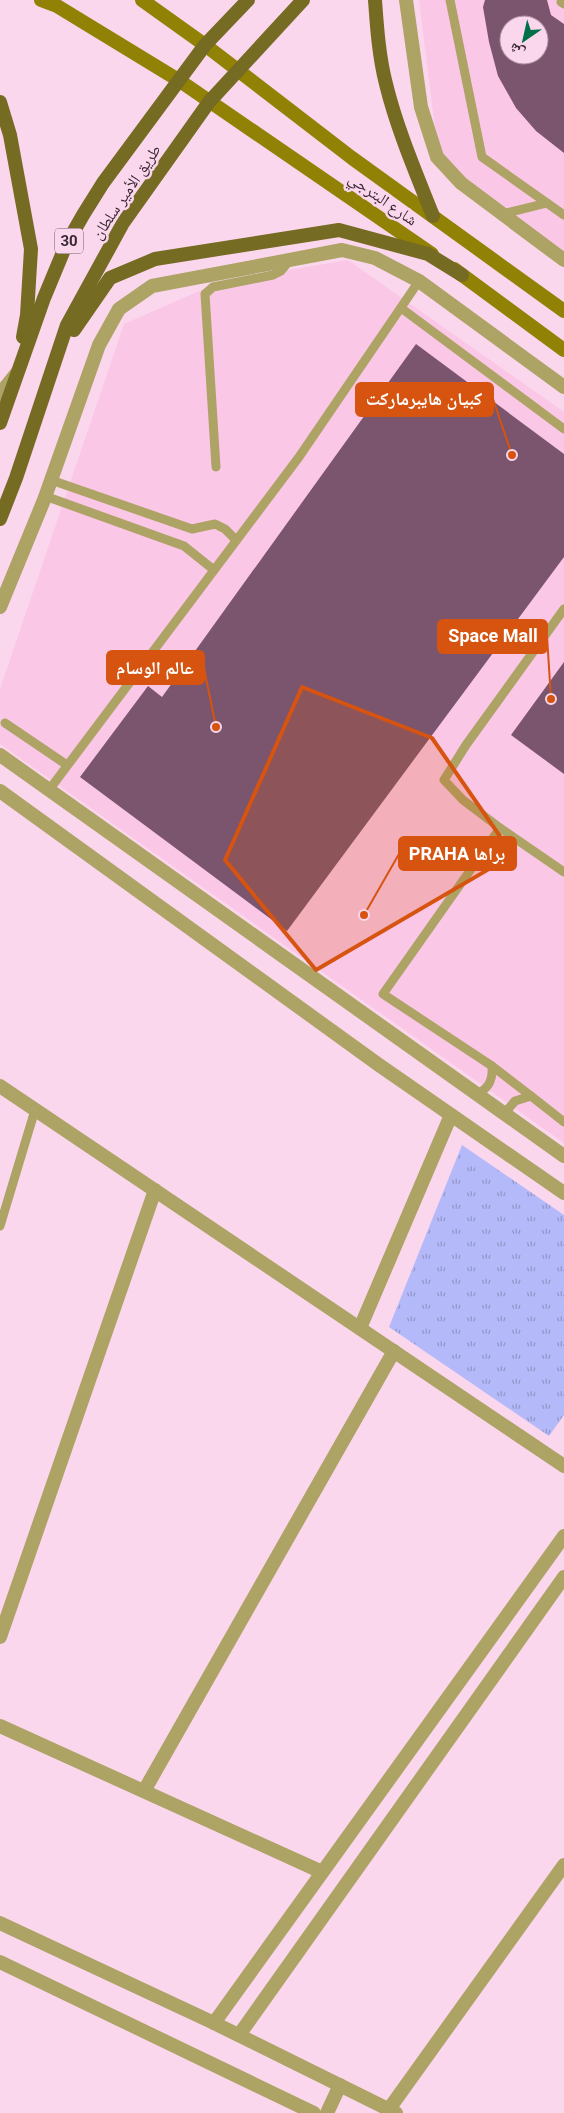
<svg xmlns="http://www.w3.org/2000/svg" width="564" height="2113" viewBox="0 0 564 2113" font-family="Roboto,'Noto Naskh Arabic',sans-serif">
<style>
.built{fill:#fbc7e7;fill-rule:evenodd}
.park{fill:url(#park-tufts)}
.building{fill:#7b546d;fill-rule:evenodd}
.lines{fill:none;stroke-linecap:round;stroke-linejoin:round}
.service{stroke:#aca365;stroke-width:9}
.minor{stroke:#aca365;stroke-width:14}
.tertiary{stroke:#aca365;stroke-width:14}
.secondary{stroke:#918205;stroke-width:14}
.primary{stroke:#766b22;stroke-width:14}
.marked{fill:#d65410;fill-opacity:0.2;stroke:#d65410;stroke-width:4;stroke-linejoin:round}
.labels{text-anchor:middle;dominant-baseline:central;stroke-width:5;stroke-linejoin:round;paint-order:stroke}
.shield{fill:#fbd7ed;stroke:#735c6b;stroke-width:1}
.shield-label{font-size:15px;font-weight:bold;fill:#392833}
.street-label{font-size:16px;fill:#392833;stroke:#fbd7ed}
.leader{fill:none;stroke:#d65410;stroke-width:2}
.callout-dot{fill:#d65410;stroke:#fbd7ed;stroke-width:2}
.callout{fill:#d65410;stroke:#d65410;stroke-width:2}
.callout-label{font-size:18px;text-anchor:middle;font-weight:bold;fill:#fff}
</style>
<defs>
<pattern id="park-tufts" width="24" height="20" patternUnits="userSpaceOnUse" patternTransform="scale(1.25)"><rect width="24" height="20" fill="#b4b9f9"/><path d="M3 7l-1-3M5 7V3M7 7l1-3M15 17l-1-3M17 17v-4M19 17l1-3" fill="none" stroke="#9396ca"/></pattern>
</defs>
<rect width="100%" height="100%" fill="#fbd7ed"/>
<g class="built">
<path d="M419 0H564V253L456 174 437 144ZM509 25H539V55H509Z"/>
<path d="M348 260 564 412V1143L0 744V689L124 324 222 281Z"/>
</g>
<path class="park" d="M462 1145 564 1215V1415L549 1436 389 1327Z"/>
<g class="building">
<path d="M485 0H547L551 15 564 24V153L536 131 516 108 498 76 489 42 483 7ZM509 25H539V55H509Z"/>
<path d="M416 344 564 454V557L287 931 80 777 148 686 162 697Z"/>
<path d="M564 662V774L511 735Z"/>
</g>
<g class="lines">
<g class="service">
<path d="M450 0 482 157 564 215"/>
<path d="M562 0 561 2 564 4"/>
<path d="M502 214 547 203"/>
<path d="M401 308 564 429"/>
<path d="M216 467 205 294 213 287 273 275 281 271 290 260"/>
<path d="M51 480 192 529 215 524 225 529 236 540"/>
<path d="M45 496 184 546 214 570"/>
<path d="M5 723 67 765"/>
<path d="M49 790 299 457 419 281"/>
<path d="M500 828 463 800 444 780 466 745 564 609"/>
<path d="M492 1066 383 994 500 828 564 872"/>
<path d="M476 1094C489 1089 493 1080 492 1066L531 1096 515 1101 504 1114"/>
<path d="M531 1096 564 1122"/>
<path d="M0 1226 35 1110"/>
</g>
<g class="minor">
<path d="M406 0 421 107 437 157 461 183 564 260"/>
<path d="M0 394 17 373"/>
<path d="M0 607 44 500 99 345 119 309 152 286 342 250 375 258 419 281 564 387"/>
<path d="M0 755 564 1156"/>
<path d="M0 791 379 1065 564 1193"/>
<path d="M0 1086 564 1466"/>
<path d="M360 1328 451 1115"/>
<path d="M0 1637 155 1190"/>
<path d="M0 1726 322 1872"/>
<path d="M144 1791 394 1351"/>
<path d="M214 2023 564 1536"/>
<path d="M239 2035 564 1577"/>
<path d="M389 2109 564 1865"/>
</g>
<g class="tertiary">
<path d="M0 1923 214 2023 396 2113"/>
<path d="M0 1962 314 2113"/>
<path d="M327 2113 340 2085"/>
</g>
<g class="secondary">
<path d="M41 0 57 6 180 81 432 254"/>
<path d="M142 0 205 45 352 158 564 311"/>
<path d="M454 269 564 350"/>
</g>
<g class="primary">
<path d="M375 0C377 28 379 57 386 84 397 129 416 173 433 216"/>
<path d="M0 102 10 135 31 249 27 315 23 337"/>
<path d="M74 330 110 278 155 259 339 230 428 254 462 275"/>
<path d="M0 423 44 298 66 245 83 215 103 183 205 45 248 0"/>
<path d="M0 519 16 478 67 325 123 223 209 102 303 0"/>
</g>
</g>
<path class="marked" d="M302 687 432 738 513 855 316 970 225 860Z"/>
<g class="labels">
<rect class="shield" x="55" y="228.5" width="28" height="25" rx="4"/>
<g class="shield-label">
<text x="69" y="241">30</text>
</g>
<g class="street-label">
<text transform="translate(126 192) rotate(-56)">طريق الأمير سلطان</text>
<text transform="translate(383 199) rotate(35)">شارع البترجي</text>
</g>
</g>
<path class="leader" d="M512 455L493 399M551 699L547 636M216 727L204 668M364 915L399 854"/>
<g class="callout-dot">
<circle cx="512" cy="455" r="5"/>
<circle cx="551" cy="699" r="5"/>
<circle cx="216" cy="727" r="5"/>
<circle cx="364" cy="915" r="5"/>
</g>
<g class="callout">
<rect x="356" y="383" width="137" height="33" rx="5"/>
<rect x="438" y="620" width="109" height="33" rx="5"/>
<rect x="107" y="651" width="97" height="33" rx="5"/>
<rect x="399" y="837" width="117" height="33" rx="5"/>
</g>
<g class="callout-label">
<text x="424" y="405">كبيان هايبرماركت</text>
<text x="493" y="642">Space Mall</text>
<text x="155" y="674">عالم الوسام</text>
<text x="457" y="860">PRAHA براها</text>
</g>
<g transform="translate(524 40) rotate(214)"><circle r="24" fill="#fbd7ed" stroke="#ad91a3"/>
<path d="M0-4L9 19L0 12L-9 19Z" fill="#007049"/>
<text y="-8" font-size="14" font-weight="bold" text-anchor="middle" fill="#392833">ش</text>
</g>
</svg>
